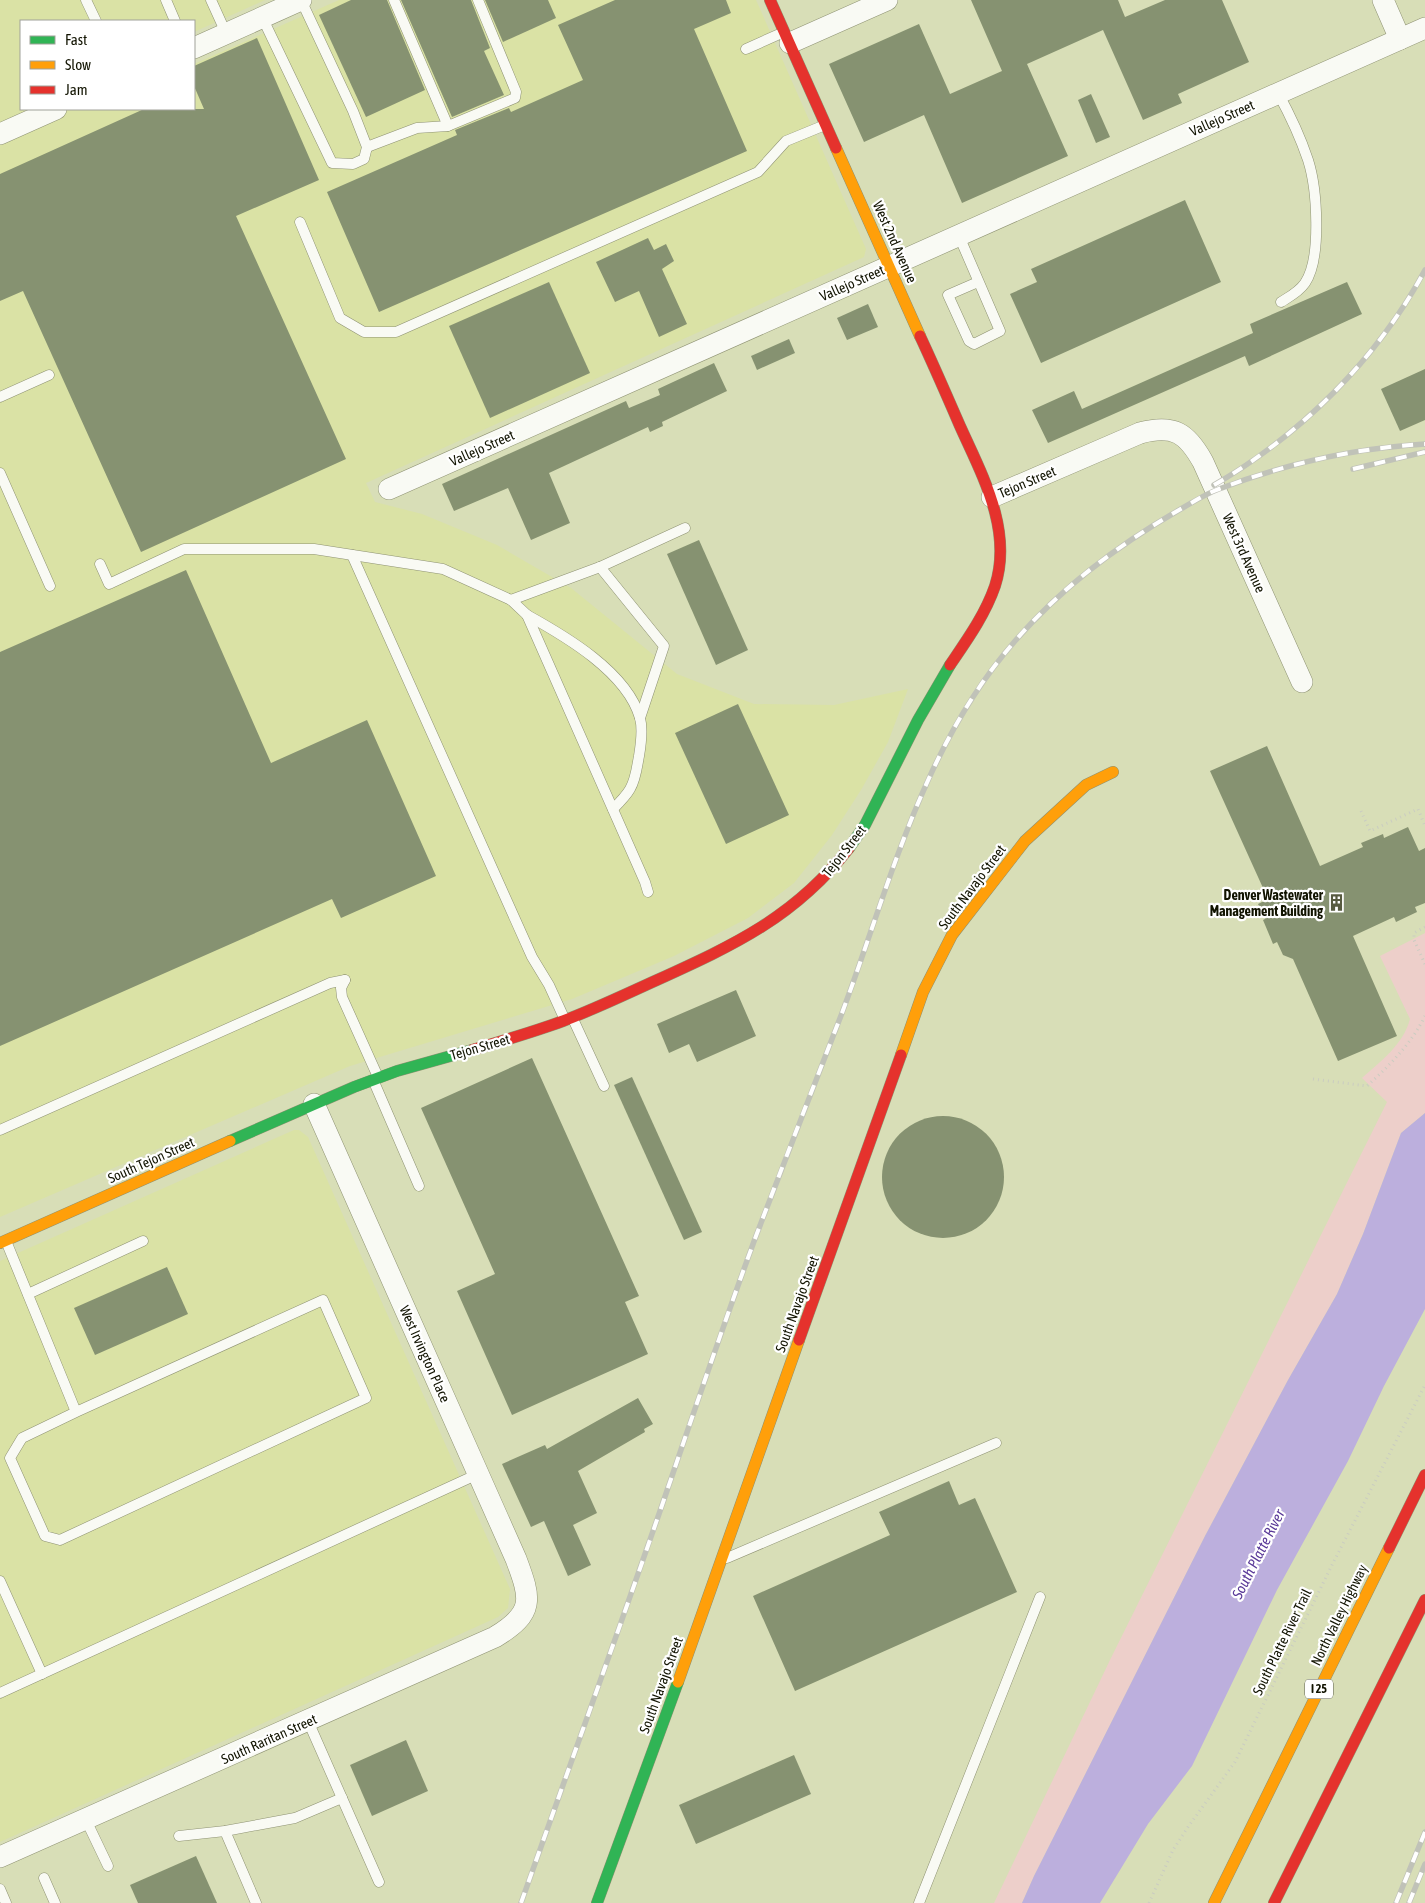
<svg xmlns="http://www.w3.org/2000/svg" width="1425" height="1903" viewBox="0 0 1425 1903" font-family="'Asap Condensed',sans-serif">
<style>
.built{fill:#dae2a5}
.green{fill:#edcfca}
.water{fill:#bcafdd}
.building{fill:#869271}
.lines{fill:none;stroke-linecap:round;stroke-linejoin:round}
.lane-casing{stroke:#8e9273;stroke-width:11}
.street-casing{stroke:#8e9273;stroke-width:22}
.fast-casing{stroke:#8e9273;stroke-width:12}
.slow-casing{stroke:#8e9273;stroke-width:12}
.jam-casing{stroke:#8e9273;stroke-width:12}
.path{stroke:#caccc1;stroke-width:3;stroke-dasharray:1 4;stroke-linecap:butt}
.lane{stroke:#f9faf4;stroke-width:10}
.street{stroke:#f9faf4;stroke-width:21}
.fast{stroke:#30b455;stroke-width:11}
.slow{stroke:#ff9f0a;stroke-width:11}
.jam{stroke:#e5322d;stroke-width:11}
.rail-casing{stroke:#c0c2b8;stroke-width:5.5}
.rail{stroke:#fff;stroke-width:4;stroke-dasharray:11;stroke-linecap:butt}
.labels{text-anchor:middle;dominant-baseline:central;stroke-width:4.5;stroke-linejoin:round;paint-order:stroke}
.shield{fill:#fff;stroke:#585a4c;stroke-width:1}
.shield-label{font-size:12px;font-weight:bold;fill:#111300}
.street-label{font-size:14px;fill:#111300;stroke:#fff}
.poi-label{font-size:14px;font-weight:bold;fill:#111300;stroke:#fff;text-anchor:end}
.water-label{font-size:15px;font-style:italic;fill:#593998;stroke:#fff}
</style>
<rect width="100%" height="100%" fill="#d8deb7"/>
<g class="built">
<path d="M0 0H265L194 32V21H21V109H194V64L339 0H756L866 249 864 257 366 483 375 502 422 514 497 545 571 588 677 674 754 704 834 705 908 689 888 742 861 790 832 835 794 883 748 918 674 956 572 999 350 1066 0 1217Z"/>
<path d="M294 1130H299L308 1137 510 1589 508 1608 498 1617 0 1842V1261Z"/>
</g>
<path class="green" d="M1425 933V1113L1401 1133 1363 1234 1337 1294 1288 1380 1205 1536 1034 1876 1022 1903H994L1110 1660 1387 1102 1362 1078C1381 1061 1403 1045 1410 1019L1380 956Z"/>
<path class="water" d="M1425 1113V1309L1384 1386 1348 1461 1277 1590 1192 1766 1148 1824 1100 1903H1022L1034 1876 1205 1536 1288 1380 1337 1294 1363 1234 1401 1133Z"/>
<g class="building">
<path d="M351 0H387L425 90 366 117 319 15Z"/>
<path d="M401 0H471L490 48 484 51 504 95 452 117Z"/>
<path d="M485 0H548L556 18 503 42Z"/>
<path d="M615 0H726L731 13 694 29 747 151 379 312 327 192 457 135 455 130 509 108 511 112 583 80 558 25Z"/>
<path d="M971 0H1118L1125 17 1165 0H1222L1249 62 1178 94 1182 103 1143 120 1103 30 1027 64 1068 156 962 203 924 115 864 142 829 64 919 24 950 94 1002 71Z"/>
<path d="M257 38 319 180 236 216 346 459 141 552 23 291 0 301V174L144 109H204L194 86V66Z"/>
<path d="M1091 94 1110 137 1096 143 1078 100Z"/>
<path d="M1185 200 1221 282 1041 363 1010 294 1037 282 1031 269Z"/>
<path d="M648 238 654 250 666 244 674 261 662 269 687 324 659 337 639 291 615 302 596 262Z"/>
<path d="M549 282 590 373 490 418 449 326Z"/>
<path d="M1347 282 1362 314 1249 366 1245 356 1048 443 1032 410 1074 391 1082 409 1253 333 1250 324Z"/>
<path d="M868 304 878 327 847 340 837 318Z"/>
<path d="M789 339 795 353 757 370 751 356Z"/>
<path d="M714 363 727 391 662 422 663 426 650 432 648 427 549 473 570 523 531 540 508 488 454 511 442 484 626 401 629 408 660 395 658 389Z"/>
<path d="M1425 369V420L1400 431 1381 389Z"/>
<path d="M699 540 748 650 716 665 667 554Z"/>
<path d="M186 570 271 763 367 720 436 876 341 918 332 899 0 1046V652Z"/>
<path d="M738 704 789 815 726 844 675 733Z"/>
<path d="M1267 746 1320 866 1363 847 1361 843 1383 834 1384 838 1408 827 1419 851 1425 848V903L1415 907 1417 912 1396 922 1394 917 1353 936 1397 1036 1338 1061 1293 959 1283 955 1277 942 1273 944 1263 920 1265 919 1258 904 1268 899 1210 771Z"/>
<path d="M736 990 756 1036 697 1062 689 1044 669 1053 657 1024Z"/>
<path d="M532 1058 639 1296 625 1302 648 1354 512 1415 457 1291 495 1274 421 1108Z"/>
<path d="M632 1077 702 1232 684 1240 614 1085Z"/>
<circle cx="943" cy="1177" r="61"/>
<path d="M167 1267 188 1314 95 1355 74 1308Z"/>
<path d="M638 1398 653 1424 644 1429 645 1432 578 1471 597 1513 573 1525 591 1565 568 1576 544 1521 531 1527 502 1464 545 1445 547 1449Z"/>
<path d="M949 1481 959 1505 975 1498 1017 1592 795 1691 753 1596 890 1535 879 1512Z"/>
<path d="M406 1740 428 1791 372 1816 350 1765Z"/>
<path d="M794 1755 811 1794 696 1844 679 1805Z"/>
<path d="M196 1856 217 1903H138L130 1885Z"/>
</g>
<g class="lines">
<defs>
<g id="lane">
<path d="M86 0 96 21"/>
<path d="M166 0 175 21"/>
<path d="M211 0 226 33"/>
<path d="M394 0 448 126"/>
<path d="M262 17 332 163 353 164 364 159 367 147 353 111 301 0"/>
<path d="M746 49 784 32"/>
<path d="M1278 93C1290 115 1300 136 1308 160 1317 188 1322 258 1305 283 1299 292 1289 297 1281 302"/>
<path d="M367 147 417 128 448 126 515 98 516 92 478 0"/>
<path d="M300 222 340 318 364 332H396L758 172 786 141 825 125"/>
<path d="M959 236 1000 331 974 344 969 341 948 295 978 282"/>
<path d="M0 397 49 375"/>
<path d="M0 473 50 586"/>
<path d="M352 555 532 957 549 985 565 1020"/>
<path d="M100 564 109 584 184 549H314L443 569 511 600 527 615 645 882 648 892"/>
<path d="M600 567 664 646 640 718"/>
<path d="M511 600 600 567 685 528"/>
<path d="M527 615C565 636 627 672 640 718 643 729 641 744 639 756 637 766 636 779 630 789 626 796 619 803 613 809"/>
<path d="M345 980 341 988 342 997 378 1077"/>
<path d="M573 1019 604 1086"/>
<path d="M374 1082 419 1186"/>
<path d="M0 1130 330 983 345 980"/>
<path d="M6 1241 76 1412 323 1300 366 1398 60 1540 45 1536 10 1458 22 1438 76 1412"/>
<path d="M28 1294 143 1241"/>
<path d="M727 1558 996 1443"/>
<path d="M0 1581 42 1674"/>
<path d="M0 1693 478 1474"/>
<path d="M308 1721 379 1882"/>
<path d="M86 1820 108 1866"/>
<path d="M225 1831 256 1903"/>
<path d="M179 1836 225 1831 295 1818 342 1798"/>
<path d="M44 1878 55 1903"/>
<path d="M0 1889 6 1903"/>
<path d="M919 1903 1040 1597"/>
</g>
<g id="street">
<path d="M1383 0 1400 39"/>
<path d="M790 43 887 0"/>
<path d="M194 48 301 0"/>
<path d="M0 134 56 109"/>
<path d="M389 489 1425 28"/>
<path d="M992 497 1140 433C1174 424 1187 433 1203 462L1302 682"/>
<path d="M0 1857 495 1637C535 1613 531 1599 516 1559L314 1104"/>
</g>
<g id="fast">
<path d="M849 848 865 825 918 720 950 665"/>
<path d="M230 1141 354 1087 397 1071 472 1050"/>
<path d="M597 1903 678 1682"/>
</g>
<g id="slow">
<path d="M836 148 920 336"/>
<path d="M901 1055 923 992 952 935 1025 841 1086 785 1113 772"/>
<path d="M0 1243 230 1141"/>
<path d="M678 1682 799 1340"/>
<path d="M1214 1903 1389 1548"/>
</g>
<g id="jam">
<path d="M770 0 836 148"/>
<path d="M920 336C934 366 947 396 960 426 982 475 1013 530 995 586 985 615 967 640 950 665"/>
<path d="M472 1050C502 1041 533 1032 563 1021 595 1009 626 994 657 980 734 945 795 917 849 848"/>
<path d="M799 1340 901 1055"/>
<path d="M1389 1548 1425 1475"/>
<path d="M1274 1903 1425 1600"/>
</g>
</defs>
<use href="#lane" class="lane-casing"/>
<use href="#street" class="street-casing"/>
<use href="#fast" class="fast-casing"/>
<use href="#slow" class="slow-casing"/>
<use href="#jam" class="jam-casing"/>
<g class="path">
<path d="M1361 811 1370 831 1418 809 1425 826"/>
<path d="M1425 927 1414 933V940L1425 964"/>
<path d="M1313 1079 1367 1086C1390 1065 1411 1044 1425 1016"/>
<path d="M1149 1903 1173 1850 1188 1827 1235 1762 1333 1563 1425 1385"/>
</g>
<use href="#lane" class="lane"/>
<use href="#street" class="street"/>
<use href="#fast" class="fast"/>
<use href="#slow" class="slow"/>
<use href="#jam" class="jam"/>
<defs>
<g id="rail">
<path d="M1353 469 1425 452"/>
<path d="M1214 485C1301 435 1378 358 1425 270"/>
<path d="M521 1903C567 1773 614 1644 659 1514 691 1421 722 1328 756 1236 784 1162 813 1088 842 1013 890 885 922 747 1015 641 1061 588 1118 545 1179 510 1192 503 1205 494 1219 489 1285 464 1355 448 1425 444"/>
<path d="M1396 1903 1425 1832"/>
<path d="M1409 1903 1425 1864"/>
</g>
</defs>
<use href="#rail" class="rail-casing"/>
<use href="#rail" class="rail"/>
</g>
<defs>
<symbol id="building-bare" viewBox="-9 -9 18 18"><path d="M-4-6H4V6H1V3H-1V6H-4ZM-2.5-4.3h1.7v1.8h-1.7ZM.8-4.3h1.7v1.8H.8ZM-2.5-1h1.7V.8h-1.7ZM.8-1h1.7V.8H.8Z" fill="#575a40" stroke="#fff" stroke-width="2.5" paint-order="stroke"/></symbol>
</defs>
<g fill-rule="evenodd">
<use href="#building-bare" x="1324" y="890" width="25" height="25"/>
</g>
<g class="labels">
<rect class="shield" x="1305" y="1679.5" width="28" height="19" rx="4"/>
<g class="shield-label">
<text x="1319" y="1689">I 25</text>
</g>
<g class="street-label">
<text transform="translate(1222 118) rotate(-24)">Vallejo Street</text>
<text transform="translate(895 242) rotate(66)">West 2nd Avenue</text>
<text transform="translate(852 283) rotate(-24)">Vallejo Street</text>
<text transform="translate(482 448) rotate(-24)">Vallejo Street</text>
<text transform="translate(1027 482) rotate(-23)">Tejon Street</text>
<text transform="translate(1244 553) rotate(66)">West 3rd Avenue</text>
<text transform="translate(844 851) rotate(-52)">Tejon Street</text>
<text transform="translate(972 887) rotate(-53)">South Navajo Street</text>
<text transform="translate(480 1047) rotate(-16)">Tejon Street</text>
<text transform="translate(151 1160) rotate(-24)">South Tejon Street</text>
<text transform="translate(797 1304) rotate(-70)">South Navajo Street</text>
<text transform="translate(425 1354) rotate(66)">West Irvington Place</text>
<text transform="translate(1339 1615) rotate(-64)">North Valley Highway</text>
<text transform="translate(1282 1642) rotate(-64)">South Platte River Trail</text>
<text transform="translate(661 1685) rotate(-70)">South Navajo Street</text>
<text transform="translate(269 1739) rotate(-24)">South Raritan Street</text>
</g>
<g class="poi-label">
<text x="1323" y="895">Denver Wastewater<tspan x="1323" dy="16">Management Building</tspan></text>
</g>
<g class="water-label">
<text transform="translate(1258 1554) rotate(-63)">South Platte River</text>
</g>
</g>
<rect x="20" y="20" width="175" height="90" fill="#ffffff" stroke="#a0a199"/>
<rect x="30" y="36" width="25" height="8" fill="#30b455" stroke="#a0a199"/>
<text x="65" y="45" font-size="15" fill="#111300">Fast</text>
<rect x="30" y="61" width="25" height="8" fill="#ff9f0a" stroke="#a0a199"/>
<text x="65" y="70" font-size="15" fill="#111300">Slow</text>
<rect x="30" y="86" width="25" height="8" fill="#e5322d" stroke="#a0a199"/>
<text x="65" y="95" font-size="15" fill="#111300">Jam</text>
</svg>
